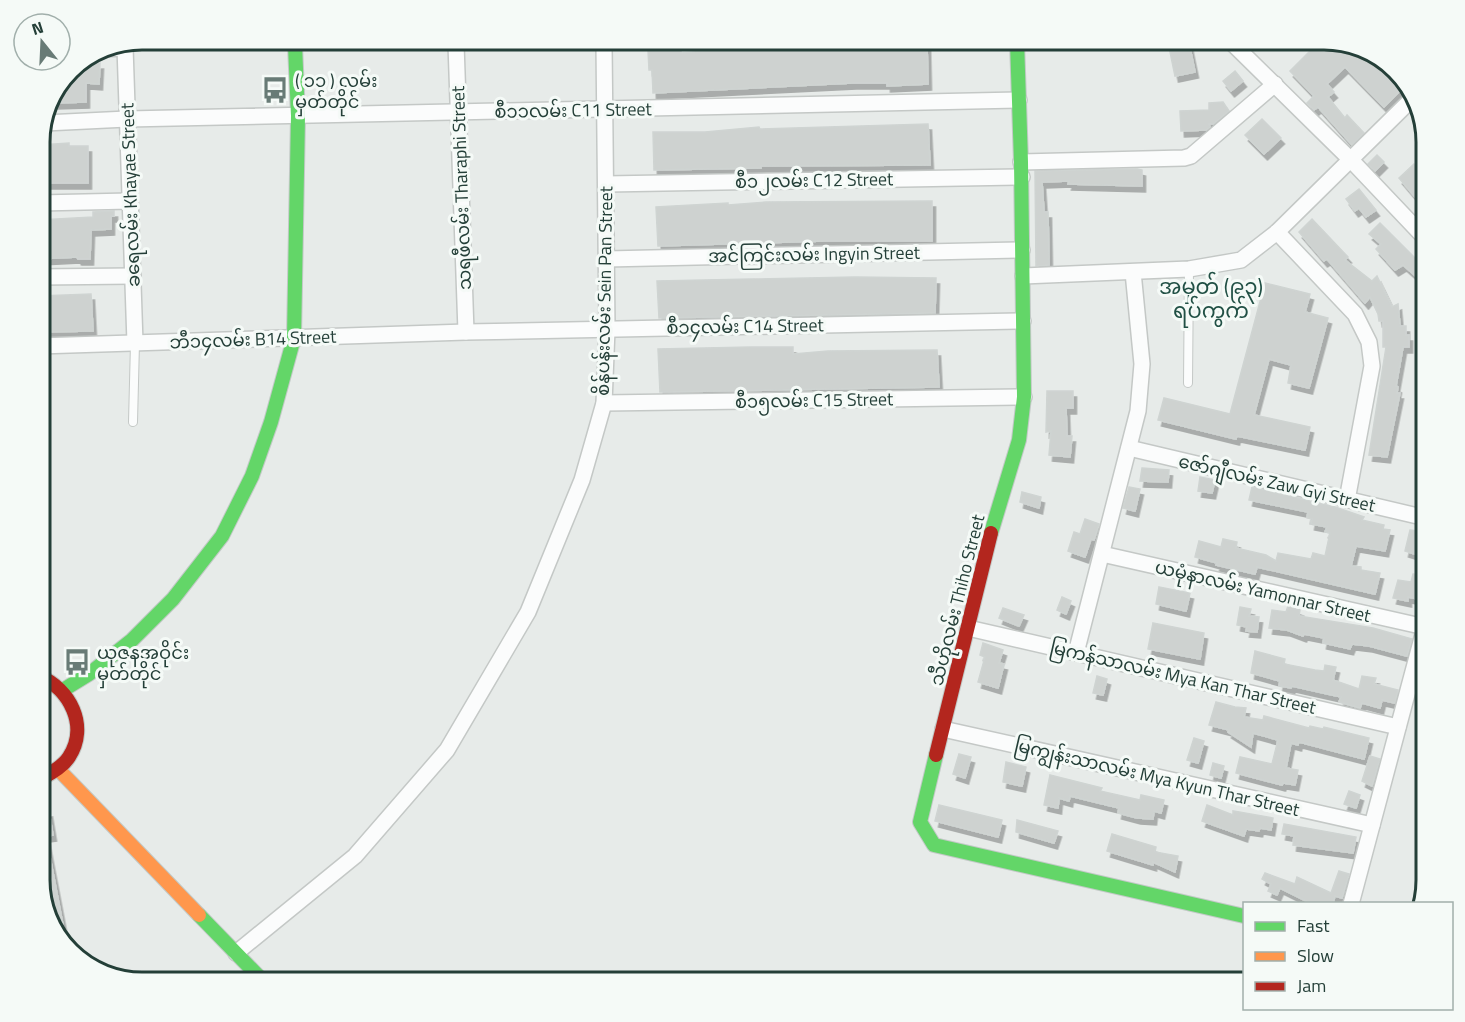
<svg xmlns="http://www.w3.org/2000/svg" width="1465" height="1022" viewBox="0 0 1465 1022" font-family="'Titillium Web','Noto Sans Myanmar',sans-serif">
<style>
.building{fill:#ced2d0;stroke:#cfd4d2;stroke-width:1.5;filter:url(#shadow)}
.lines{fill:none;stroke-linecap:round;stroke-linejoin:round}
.lane-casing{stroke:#c4c8c6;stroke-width:10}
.street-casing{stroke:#c4c8c6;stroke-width:18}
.fast-casing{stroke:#c2c9c6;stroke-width:16}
.slow-casing{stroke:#c2c9c6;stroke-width:16}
.jam-casing{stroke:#c2c9c6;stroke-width:16}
.lane{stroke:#fbfcfc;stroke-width:8}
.street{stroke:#fbfcfc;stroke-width:15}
.fast{stroke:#63d668;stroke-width:14}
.slow{stroke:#ff974d;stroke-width:14}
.jam{stroke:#b3261e;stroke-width:14}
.labels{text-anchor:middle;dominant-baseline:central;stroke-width:6;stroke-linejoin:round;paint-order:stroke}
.poi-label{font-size:18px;fill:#243f38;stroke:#f5faf7;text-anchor:start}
.street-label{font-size:18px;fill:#243f38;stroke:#f5faf7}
.quarter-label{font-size:21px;fill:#215045;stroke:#f5faf7}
.rim{fill:none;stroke:#243f38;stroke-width:3}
</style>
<defs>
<filter id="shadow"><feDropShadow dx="3.5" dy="6" stdDeviation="0" flood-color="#0004"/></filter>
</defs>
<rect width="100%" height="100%" fill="#e7ebe9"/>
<g class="building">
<path d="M1322 39 1381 57 1386 62 1382 66 1403 88 1384 107 1345 67 1327 84 1334 92 1328 97 1345 118 1347 115 1364 133 1352 145 1318 107 1314 110 1307 103 1314 96 1290 71Z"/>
<path d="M927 43 928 84 887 86V83H853L653 93 652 70H649L648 50H681V53L740 48 885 46Z"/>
<path d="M1189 43 1195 72 1175 76 1169 47Z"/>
<path d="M100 63 99 84 86 83V102L54 103 69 69 77 64Z"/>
<path d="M1235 71 1243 81 1231 91 1223 81Z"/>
<path d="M1223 102 1229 111 1213 124H1209L1210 127 1206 130 1181 131 1180 111 1209 110V103Z"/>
<path d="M1262 119 1281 138 1264 154 1245 135Z"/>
<path d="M928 124 930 165 761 166V168L654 170 653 132H705L759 127 760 129Z"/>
<path d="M69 143V146H88V183H39V145Z"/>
<path d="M1377 155 1384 162 1375 171 1368 164Z"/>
<path d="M1414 164 1426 175V210L1399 178Z"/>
<path d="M1137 169 1142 170V186L1068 184 1069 181 1042 182 1044 212H1048L1049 265 1036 266 1035 171Z"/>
<path d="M1359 189 1376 210 1366 217 1359 208 1355 211 1346 199Z"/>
<path d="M932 201V241H826L658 246 656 207 728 203V205L766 202Z"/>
<path d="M114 211V216H111V229L91 230 90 259H78L77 257 39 259V220L93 217V212Z"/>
<path d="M1312 219 1348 257 1345 260 1372 281 1377 276 1392 307 1398 304 1400 326H1406V335H1409V347H1403L1396 386 1398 387 1397 393H1400L1387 457 1369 455 1386 347H1383V321H1379L1378 314 1370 297 1365 303 1327 259 1324 261 1299 232Z"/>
<path d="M1380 223 1417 260 1420 256 1426 261V285L1403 265 1395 270 1376 249 1381 244 1369 234Z"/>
<path d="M855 277 936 278 935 313 659 318 657 281Z"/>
<path d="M1265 283 1310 294 1305 312 1328 318 1309 388 1288 383 1291 365 1269 359 1254 415 1310 427 1305 450 1237 436 1236 439 1158 420 1164 398 1230 414Z"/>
<path d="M91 294 93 331 39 332V296Z"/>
<path d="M751 347H793V354L828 351 937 350 939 387 660 392 658 349Z"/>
<path d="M1047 391H1073V408H1066L1067 436H1072L1070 457 1049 455 1051 431 1046 432Z"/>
<path d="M1142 468 1169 470 1168 482 1140 481Z"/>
<path d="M1200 477 1215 480 1212 493 1198 491Z"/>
<path d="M1129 487 1140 489 1135 511 1123 508Z"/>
<path d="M1252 487 1335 507 1364 517 1362 520 1384 525 1383 529 1390 530 1385 551 1356 546 1351 566 1361 567V570L1380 573 1375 594 1257 567 1255 574 1216 565 1217 563 1195 557 1199 541 1221 547 1223 539 1237 542 1236 548 1266 555 1276 561 1278 553 1311 559 1313 553 1325 556 1330 533 1325 532 1327 527 1311 524 1312 519 1307 518 1308 512 1249 500Z"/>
<path d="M1022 492 1041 497 1039 508 1020 502Z"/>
<path d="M1085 519 1099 524 1094 540 1091 539 1085 557 1068 551 1074 532 1080 534Z"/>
<path d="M1410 530 1426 532V543L1421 542 1418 555 1405 551Z"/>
<path d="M1413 574 1426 576 1423 600 1408 597V601L1393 598 1398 580 1411 582Z"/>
<path d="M1159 587 1190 593 1186 611 1156 604Z"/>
<path d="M1062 597 1071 601 1066 614 1057 610Z"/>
<path d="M1288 606 1300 610 1299 616 1373 628 1412 639 1407 656 1369 646 1352 644 1350 649 1323 643 1324 638 1304 634 1303 636 1287 630 1269 628 1272 610 1286 612Z"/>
<path d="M1240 607 1251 609 1249 616 1259 617 1257 632 1246 631 1247 627 1237 625Z"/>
<path d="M1003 608 1024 615 1019 626 999 618Z"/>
<path d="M1153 623 1204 633 1200 659 1148 649Z"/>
<path d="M983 643 1003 650 999 663 1004 664 998 688 978 682 985 657 980 655Z"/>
<path d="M1255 651 1285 659 1284 664 1315 670 1324 671 1325 665 1336 667 1333 680 1359 689 1362 676 1376 678 1374 684 1398 690 1395 703 1382 700 1380 708 1362 703 1360 708 1339 702 1341 697 1292 686 1291 688 1279 686 1280 681 1251 673Z"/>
<path d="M1097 676 1107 679 1103 695 1093 693Z"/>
<path d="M1216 702 1235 707 1246 708 1244 717 1263 720 1264 716 1309 728 1310 726 1323 729 1324 727 1369 738 1364 759 1299 742 1298 745 1291 743 1286 768 1298 770 1295 785 1283 783 1282 785 1236 773 1240 757 1272 764 1278 740 1253 733 1251 747 1228 732 1229 730 1209 725Z"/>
<path d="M1194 738 1204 741 1198 763 1187 760Z"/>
<path d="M959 754 971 757 965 778 953 774Z"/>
<path d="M1370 756 1380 759 1372 786 1362 781Z"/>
<path d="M1006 762 1026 767 1022 786 1003 782Z"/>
<path d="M1213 763 1224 766 1221 778 1210 775Z"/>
<path d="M1050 775 1102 788 1100 791 1140 800 1141 795 1164 800 1161 813 1154 811 1153 819 1137 818 1118 813 1119 808 1070 796 1069 801 1059 798 1058 808 1044 805Z"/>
<path d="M1349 791 1360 795 1356 808 1344 804Z"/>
<path d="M939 805 1002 820 998 837 935 821Z"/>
<path d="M1207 805 1233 815V811L1273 818 1271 830 1260 828 1259 831 1246 829 1244 836 1202 821Z"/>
<path d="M49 811 53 835 46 836 67 946 53 931 39 887V813Z"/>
<path d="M1017 820 1058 831 1054 843 1016 832Z"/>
<path d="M1284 824 1356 837 1353 853 1293 845 1294 836 1282 834Z"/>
<path d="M1112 834 1156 847 1155 852 1178 856 1175 872 1153 862V865L1107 851Z"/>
<path d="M1339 871 1349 874 1342 898 1335 896 1333 903H1310L1280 888 1277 895 1268 891 1271 884 1262 879 1265 873 1295 884 1297 877 1331 893Z"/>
</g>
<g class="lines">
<defs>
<g id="lane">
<path d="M1188 383 1189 269"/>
<path d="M133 422 135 343"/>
</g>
<g id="street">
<path d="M1229 40 1351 160 1426 239"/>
<path d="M456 44 466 332"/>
<path d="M125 47 135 343"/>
<path d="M100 49 125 48"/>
<path d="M45 123 127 119 1019 100"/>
<path d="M1021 162 1184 158 1191 156 1275 84"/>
<path d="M606 184 1022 177"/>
<path d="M39 203 130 201"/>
<path d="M1277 232 1355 314 1369 342 1372 366 1347 500"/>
<path d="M606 259 1022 250"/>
<path d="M1023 276 1189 269 1241 260 1277 232 1415 96"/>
<path d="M39 277 133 276"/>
<path d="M39 346 466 332 1023 321"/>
<path d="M604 403 1024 397"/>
<path d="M1129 448 1426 518"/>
<path d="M1102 554 1425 627"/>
<path d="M968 628 1398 727"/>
<path d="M1076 653 1138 411 1142 364 1133 272"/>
<path d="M943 729 1372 825"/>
<path d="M1351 904 1426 623"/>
<path d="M236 953 355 856 447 750 528 612 582 480 604 403 607 329 604 44"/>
</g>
<g id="fast">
<path d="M991 533 1019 440 1024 397 1021 162 1017 41"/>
<path d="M63 690 89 674 132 640 173 599 222 536 252 476 271 422 294 338 298 116 295 45"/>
<path d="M936 755 920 822 934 845 1244 916"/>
<path d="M199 915 265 983"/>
</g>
<path id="slow" d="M58 769 199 915"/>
<g id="jam">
<path d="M39 676C70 689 89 726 69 757 62 768 49 774 39 780"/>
<path d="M936 755 991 533"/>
</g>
</defs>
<use href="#lane" class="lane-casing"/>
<use href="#street" class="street-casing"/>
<use href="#fast" class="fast-casing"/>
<use href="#slow" class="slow-casing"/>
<use href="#jam" class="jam-casing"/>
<use href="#lane" class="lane"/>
<use href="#street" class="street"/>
<use href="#fast" class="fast"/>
<use href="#slow" class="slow"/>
<use href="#jam" class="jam"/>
</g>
<defs>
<symbol id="bus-bare" viewBox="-9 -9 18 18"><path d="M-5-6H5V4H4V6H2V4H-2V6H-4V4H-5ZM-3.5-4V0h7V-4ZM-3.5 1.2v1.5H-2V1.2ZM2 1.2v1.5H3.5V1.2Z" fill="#687b76" stroke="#f5faf7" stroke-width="2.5" paint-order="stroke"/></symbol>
</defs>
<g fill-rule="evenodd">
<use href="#bus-bare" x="256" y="71" width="38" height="38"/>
<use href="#bus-bare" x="58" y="643" width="38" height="38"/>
</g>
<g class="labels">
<g class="poi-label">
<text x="295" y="80">( ၁၁ ) လမ်း<tspan x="295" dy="21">မှတ်တိုင်</tspan></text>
<text x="97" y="652">ယုဇနအဝိုင်း<tspan x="97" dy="21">မှတ်တိုင်</tspan></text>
</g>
<g class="street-label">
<text transform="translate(573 110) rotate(-1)">စီ၁၁လမ်း C11 Street</text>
<text transform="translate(814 180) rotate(-1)">စီ၁၂လမ်း C12 Street</text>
<text transform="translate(461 188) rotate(-92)">သရဖီလမ်း Tharaphi Street</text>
<text transform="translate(130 195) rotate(-92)">ခရေလမ်း Khayae Street</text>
<text transform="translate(814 254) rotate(-1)">အင်ကြင်းလမ်း Ingyin Street</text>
<text transform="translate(604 291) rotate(-89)">စိန်ပန်းလမ်း Sein Pan Street</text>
<text transform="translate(745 326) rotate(-1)">စီ၁၄လမ်း C14 Street</text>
<text transform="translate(253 339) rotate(-2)">ဘီ၁၄လမ်း B14 Street</text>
<text transform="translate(814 400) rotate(-1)">စီ၁၅လမ်း C15 Street</text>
<text transform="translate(1277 483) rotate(13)">ဇော်ဂျီလမ်း Zaw Gyi Street</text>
<text transform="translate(1263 591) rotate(13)">ယမုံနာလမ်း Yamonnar Street</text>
<text transform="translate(957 600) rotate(-76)">သီဟိုလမ်း Thiho Street</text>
<text transform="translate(1183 677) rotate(13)">မြကန်သာလမ်း Mya Kan Thar Street</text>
<text transform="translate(1157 777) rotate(13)">မြကျွန်းသာလမ်း Mya Kyun Thar Street</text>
</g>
<g class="quarter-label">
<text x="1211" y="286">အမှတ် (၉၃)<tspan x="1211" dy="24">ရပ်ကွက်</tspan></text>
</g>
</g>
<path d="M0 0H1465V1022H0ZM142 50H1324A92 92 0 0 1 1416 142V880A92 92 0 0 1 1324 972H142A92 92 0 0 1 50 880V142A92 92 0 0 1 142 50Z" fill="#f5faf7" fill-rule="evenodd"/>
<path class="rim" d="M142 50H1324A92 92 0 0 1 1416 142V880A92 92 0 0 1 1324 972H142A92 92 0 0 1 50 880V142A92 92 0 0 1 142 50Z"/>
<rect x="1243" y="902" width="210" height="108" fill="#f5faf7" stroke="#a1afab" stroke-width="1.5"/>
<rect x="1255" y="922" width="30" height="9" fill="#63d668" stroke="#a1afab" stroke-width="1.5"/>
<text x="1297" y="932" font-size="18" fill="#243f38">Fast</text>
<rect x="1255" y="952" width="30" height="9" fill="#ff974d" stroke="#a1afab" stroke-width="1.5"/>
<text x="1297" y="962" font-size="18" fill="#243f38">Slow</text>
<rect x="1255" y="982" width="30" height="9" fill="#b3261e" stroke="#a1afab" stroke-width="1.5"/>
<text x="1297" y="992" font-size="18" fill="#243f38">Jam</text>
<g transform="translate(42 42) rotate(342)"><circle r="28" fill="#f5faf7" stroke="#a1afab" stroke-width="1.5"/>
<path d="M0-4.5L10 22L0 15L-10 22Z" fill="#687b76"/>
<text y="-9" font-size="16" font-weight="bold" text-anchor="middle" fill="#243f38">N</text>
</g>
</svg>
